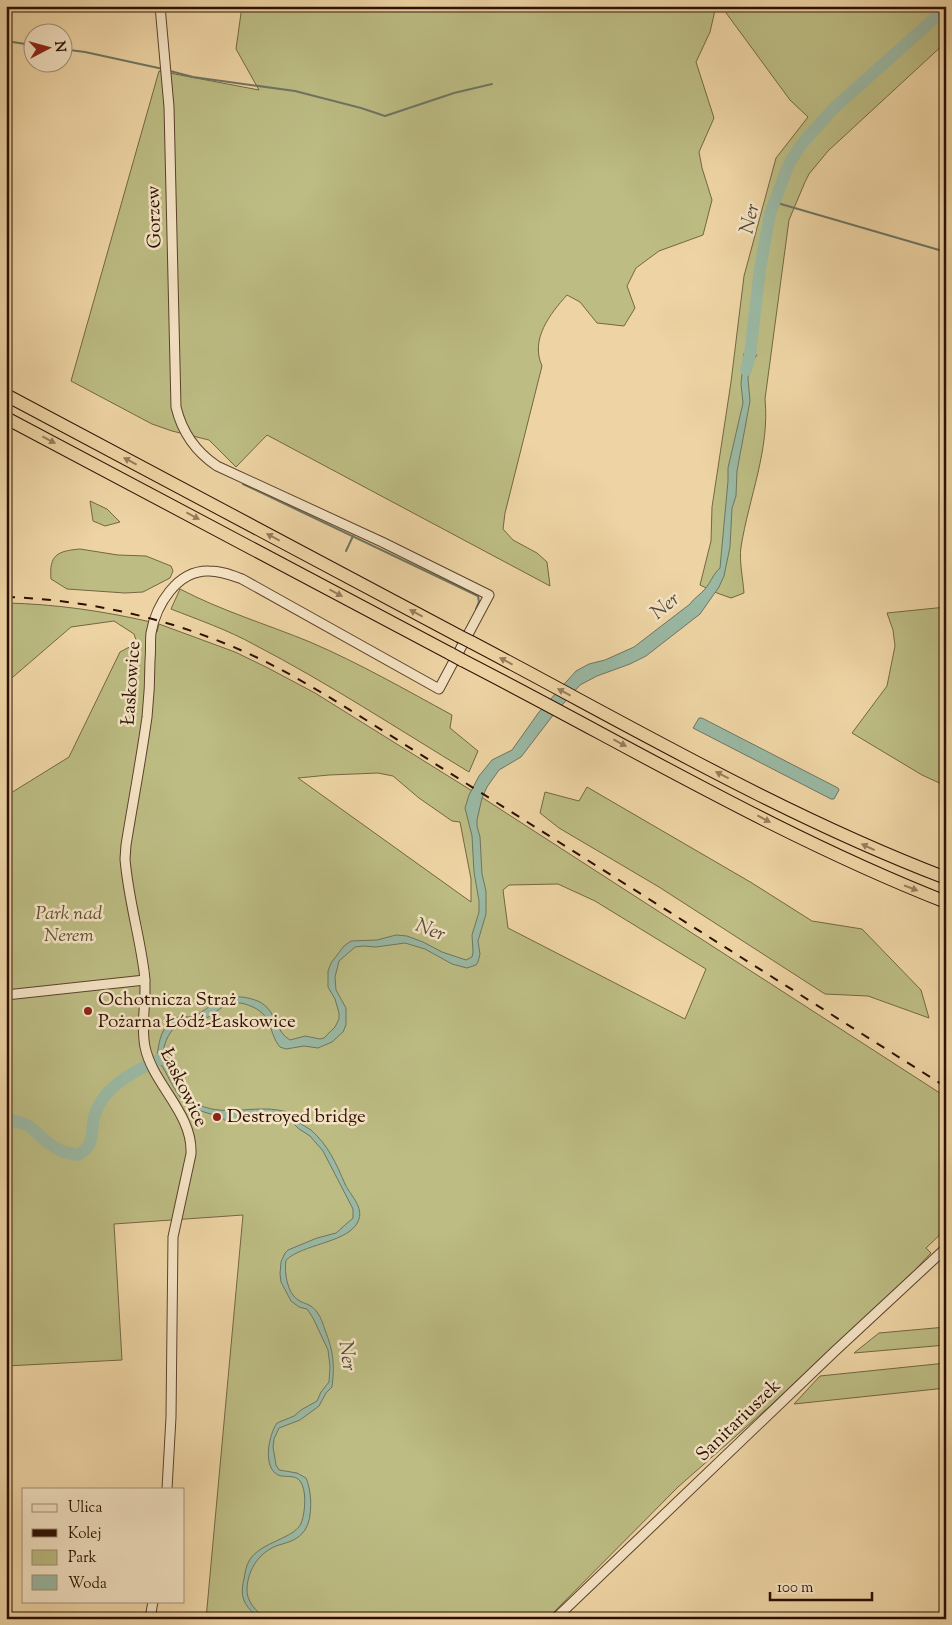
<svg xmlns="http://www.w3.org/2000/svg" width="952" height="1625" viewBox="0 0 952 1625" font-family="'Sorts Mill Goudy',serif">
<style>
.green{fill:#bcbc83;stroke:#746643;fill-rule:evenodd}
.water{fill:#9ab8a3;stroke:#6e7563}
.lines{fill:none;stroke-linecap:round;stroke-linejoin:round}
.stream{stroke:#6e7563;stroke-width:2}
.river{stroke:#9ab8a3;stroke-width:12}
.minor-casing{stroke:#5c412b;stroke-width:11}
.highway-casing{stroke:#2c1003;stroke-width:14}
.minor{stroke:#f4e3c4;stroke-width:9}
.highway{stroke:#eed4a4;stroke-width:12}
.rail{stroke:#2c1003;stroke-width:2;stroke-dasharray:9 9;stroke-linecap:butt}
.highway-bridge-casing{stroke:#2c1003;stroke-width:14;stroke-linecap:butt}
.highway-bridge{stroke:#eed4a4;stroke-width:12}
.oneway{fill:#977c5c}
.poi-dot{fill:#8f2418;stroke:#f4e3c4;stroke-width:2}
.labels{text-anchor:middle;dominant-baseline:central;stroke-width:5;stroke-linejoin:round;paint-order:stroke}
.street-label{font-size:19px;fill:#2c1003;stroke:#f4e3c4}
.park-label{font-size:19px;font-style:italic;fill:#5e4c30;stroke:#f4e3c4}
.poi-label{font-size:19px;fill:#2c1003;stroke:#f4e3c4;text-anchor:start}
.water-label{font-size:20px;font-style:italic;fill:#524b3b;stroke:#f4e3c4}
</style>
<rect width="100%" height="100%" fill="#eed4a4"/>
<filter id="stains"><feTurbulence type="fractalNoise" baseFrequency=".004" numOctaves="4"/><feColorMatrix values="0 0 0 0 .2 0 0 0 0 .09 0 0 0 0 .02 0 0 0 .5 -.17"/></filter>
<radialGradient id="worn" r=".72"><stop offset=".6" stop-color="#630" stop-opacity="0"/><stop offset="1" stop-color="#630" stop-opacity=".3"/></radialGradient>
<g class="green">
<path d="M242 6H716L710 32 696 62 714 118 699 152 702 168 712 200 703 235 659 251 636 268 627 286 635 308 624 326 597 323 580 302 567 295C550 314 530 339 542 366L505 513 503 529 513 540 537 553 547 562 550 586 267 435 236 467 209 440 172 431 152 424 71 381 159 71 259 90 236 49Z"/>
<path d="M721 6H946V42L828 151 809 174 805 182 789 220 765 399C770 449 749 497 741 547 739 561 743 579 744 593L731 598 717 593 700 585 711 541 712 507 731 382 744 276 776 158 808 117 790 100Z"/>
<path d="M90 501 107 509 120 522 105 526 93 521Z"/>
<path d="M80 549 118 555 146 556 171 566 173 571 170 578 143 592 125 593 67 589 51 579C49 555 57 551 80 549Z"/>
<path d="M180 589C222 611 266 624 310 642 359 663 406 690 452 715L450 728 478 751 469 772C398 729 328 683 255 645 228 630 199 620 171 609Z"/>
<path d="M6 603C55 604 103 611 151 622L154 632H157L159 624 235 652 268 668 315 693 469 789 946 1097V1229L926 1248 931 1253 914 1271 770 1406 678 1487 547 1619H206L243 1215 114 1224 122 1360 6 1366V796L69 757 120 652 137 643 134 634 114 621 71 627 6 683ZM378 773 393 776 419 798 452 821 460 822 471 879V902L298 778 329 775ZM558 884 595 901 706 969 685 1019 508 928 503 890 509 885Z"/>
<path d="M946 607V786L922 775 852 733 887 686 895 646 893 630 887 613Z"/>
<path d="M587 787 752 883 812 921 862 929 921 990 929 1018 868 996 825 994 659 887 559 828 540 813 545 792 579 801Z"/>
<path d="M946 1327V1345L854 1353 879 1333Z"/>
<path d="M946 1363V1388L794 1404 820 1376Z"/>
</g>
<g class="water">
<path d="M744 353 757 355 749 366 748 379 750 401 737 471 736 496 732 508 730 547 724 576 719 587 700 614 646 656 630 664 597 676 580 685 554 714 521 757 499 770 487 787 482 798 477 820V826L480 837 482 874 486 891V914L478 941 480 954 478 962 476 965 467 968 452 964 425 949 405 943 376 947 363 946 355 947 339 961 335 977 336 990 346 1008V1025L343 1032 332 1042 318 1048 304 1046 286 1049 280 1047C268 1033 274 1017 253 1007 226 995 222 1011 201 1021 195 1023 188 1022 182 1024 169 1027 162 1047 163 1059 174 1072 177 1094 193 1102 223 1119 252 1104 283 1111 289 1112 293 1117 298 1122 302 1125 307 1127 311 1130 328 1145 336 1163 345 1184 351 1197 367 1209 356 1225 343 1243 304 1244 286 1260 284 1272 287 1293 298 1300 306 1305 310 1303 317 1312 321 1317 323 1324 325 1330 333 1350 335 1364 332 1387L326 1393 319 1406 300 1420 279 1428 274 1439 273 1447 276 1465 279 1470 297 1473 306 1478C312 1491 313 1518 305 1530 298 1540 289 1542 279 1545 260 1551 248 1569 247 1588 246 1601 256 1612 267 1619H259C245 1605 239 1599 244 1579 245 1573 246 1566 249 1561 260 1541 297 1539 302 1521 305 1511 307 1490 300 1481 295 1474 285 1478 278 1475 262 1467 269 1434 277 1423L294 1416 301 1410 317 1401 321 1392 329 1382 330 1366 328 1350 313 1318 307 1309 299 1307 291 1301 281 1282 280 1274 281 1262 285 1253 288 1250 317 1238 336 1233 353 1218V1209L323 1151 310 1136 299 1129 290 1120 279 1115H248L227 1122C220 1114 199 1113 188 1105 176 1096 170 1079 162 1066L157 1063 152 1064 150 1059 157 1055C159 1044 160 1032 169 1023 180 1012 185 1020 196 1015 204 1012 209 1006 215 1002 228 994 247 996 260 1002 277 1011 275 1032 290 1040L305 1036 320 1039 324 1038 335 1027 339 1019V1013L335 999 328 987V971L331 963 344 946 351 941 377 940 396 935 407 936 423 942 442 952 466 960 472 957 473 952 472 935 479 912V901L474 872 472 836 465 808 469 795 479 776 492 760 512 750 539 712 576 671 589 664 605 660 634 647 690 604C694 598 700 595 705 589 711 582 713 574 720 568L728 481V468L743 403 741 384Z"/>
<path d="M699 718H702L838 788 839 790 834 799H831L693 728Z"/>
</g>
<g class="lines">
<g class="stream">
<path d="M6 41 32 45"/>
<path d="M62 49 85 52 163 69"/>
<path d="M170 71 193 77 295 91 361 108 385 116 454 93 492 84"/>
<path d="M774 202 946 252"/>
<path d="M243 484 478 596 479 602 476 609"/>
<path d="M346 551 353 536"/>
</g>
<g class="river">
<path d="M746 370 750 354 760 269 770 214 788 166 800 146 833 109 946 8"/>
<path d="M6 1125 15 1121 28 1125 48 1143 63 1152 78 1155C81 1153 85 1150 87 1148 94 1139 91 1124 95 1114 105 1085 135 1071 160 1059"/>
</g>
<defs>
<g id="minor">
<path d="M160 6 169 107 176 407C182 432 196 452 217 466L382 542 489 595 439 689 242 579C231 575 221 571 209 571 177 570 156 605 151 633 150 642 151 651 150 660 150 679 149 698 147 717 141 760 133 802 126 845L125 859C128 897 139 933 144 971 148 996 140 1022 145 1047 153 1085 193 1113 191 1154L173 1237 171 1417 167 1489"/>
<path d="M946 632V649"/>
<path d="M6 995 145 980"/>
<path d="M150 1619 153 1601"/>
<path d="M555 1619 834 1352 946 1248"/>
</g>
<g id="highway">
<path d="M6 395 459 636"/>
<path d="M6 418 451 654"/>
<path d="M471 642C627 724 781 815 946 878"/>
<path d="M462 660C622 742 778 836 946 902"/>
</g>
</defs>
<use href="#minor" class="minor-casing"/>
<use href="#highway" class="highway-casing"/>
<use href="#minor" class="minor"/>
<use href="#highway" class="highway"/>
<path class="rail" d="M6 597C94 600 181 621 260 659 297 677 331 698 366 720L946 1087"/>
<defs>
<g id="highway-bridge">
<path d="M459 636 471 642"/>
<path d="M451 654 462 660"/>
</g>
</defs>
<use href="#highway-bridge" class="highway-bridge-casing"/>
<use href="#highway-bridge" class="highway-bridge"/>
</g>
<defs><path id="oneway-solid" d="M-6-.8H1V-3.2L6.5 0L1 3.2V.8H-6Z" transform="scale(1.25)"/></defs>
<g class="oneway">
<use href="#oneway-solid" transform="translate(49 440) rotate(28)"/>
<use href="#oneway-solid" transform="translate(130 461) rotate(-152)"/>
<use href="#oneway-solid" transform="translate(193 516) rotate(28)"/>
<use href="#oneway-solid" transform="translate(273 537) rotate(-152)"/>
<use href="#oneway-solid" transform="translate(336 593) rotate(28)"/>
<use href="#oneway-solid" transform="translate(416 613) rotate(-152)"/>
<use href="#oneway-solid" transform="translate(506 661) rotate(-152)"/>
<use href="#oneway-solid" transform="translate(564 692) rotate(-152)"/>
<use href="#oneway-solid" transform="translate(620 743) rotate(28)"/>
<use href="#oneway-solid" transform="translate(722 775) rotate(-153)"/>
<use href="#oneway-solid" transform="translate(764 819) rotate(28)"/>
<use href="#oneway-solid" transform="translate(868 847) rotate(-155)"/>
<use href="#oneway-solid" transform="translate(911 888) rotate(21)"/>
</g>
<g class="poi-dot">
<circle cx="88" cy="1011" r="5"/>
<circle cx="217" cy="1117" r="5"/>
</g>
<g class="labels">
<g class="street-label">
<text transform="translate(155 217) rotate(-92)">Gorzew</text>
<text transform="translate(132 683) rotate(-86)">Łaskowice</text>
<text transform="translate(183 1088) rotate(64)">Łaskowice</text>
<text transform="translate(739 1421) rotate(-44)">Sanitariuszek</text>
</g>
<g class="park-label">
<text x="69" y="914">Park nad<tspan x="69" dy="22">Nerem</tspan></text>
</g>
<g class="poi-label">
<text x="98" y="1000">Ochotnicza Straż<tspan x="98" dy="22">Pożarna Łódź-Łaskowice</tspan></text>
<text x="227" y="1117">Destroyed bridge</text>
</g>
<g class="water-label">
<text transform="translate(751 219) rotate(-77)">Ner</text>
<text transform="translate(666 607) rotate(-40)">Ner</text>
<text transform="translate(430 931) rotate(21)">Ner</text>
<text transform="translate(346 1356) rotate(82)">Ner</text>
</g>
</g>
<rect width="952" height="1625" fill="none" stroke="#eed4a4" stroke-width="25"/>
<rect x="8" y="8" width="937" height="1610" fill="none" stroke="#2c1003" stroke-width="2.5"/>
<rect x="12" y="12" width="927" height="1600" fill="none" stroke="#2c1003"/>
<rect x="22" y="1488" width="162" height="115" fill="#f4e3c4" stroke="#a48f77"/>
<rect x="32" y="1504" width="25" height="8" fill="#f4e3c4" stroke="#a48f77"/>
<text x="68" y="1512" font-size="15" fill="#2c1003">Ulica</text>
<rect x="32" y="1529" width="25" height="8" fill="#2c1003" stroke="#a48f77"/>
<text x="68" y="1538" font-size="15" fill="#2c1003">Kolej</text>
<rect x="32" y="1550" width="25" height="15" fill="#bcbc83" stroke="#a48f77"/>
<text x="68" y="1562" font-size="15" fill="#2c1003">Park</text>
<rect x="32" y="1575" width="25" height="15" fill="#9ab8a3" stroke="#a48f77"/>
<text x="68" y="1588" font-size="15" fill="#2c1003">Woda</text>
<g transform="translate(48 48) rotate(84)"><circle r="24" fill="#f4e3c4" stroke="#a48f77"/>
<path d="M0-4L9 19L0 12L-9 19Z" fill="#8f2418"/>
<text y="-8" font-size="14" font-weight="bold" text-anchor="middle" fill="#2c1003">N</text>
</g>
<path d="M770 1592v8h102v-8" fill="none" stroke="#2c1003" stroke-width="2.5"/>
<text x="777" y="1592" font-size="15" fill="#2c1003" stroke="#f4e3c4" stroke-width="4" paint-order="stroke">100 m</text>
<rect width="100%" height="100%" filter="url(#stains)"/>
<rect width="100%" height="100%" fill="url(#worn)"/>
</svg>
